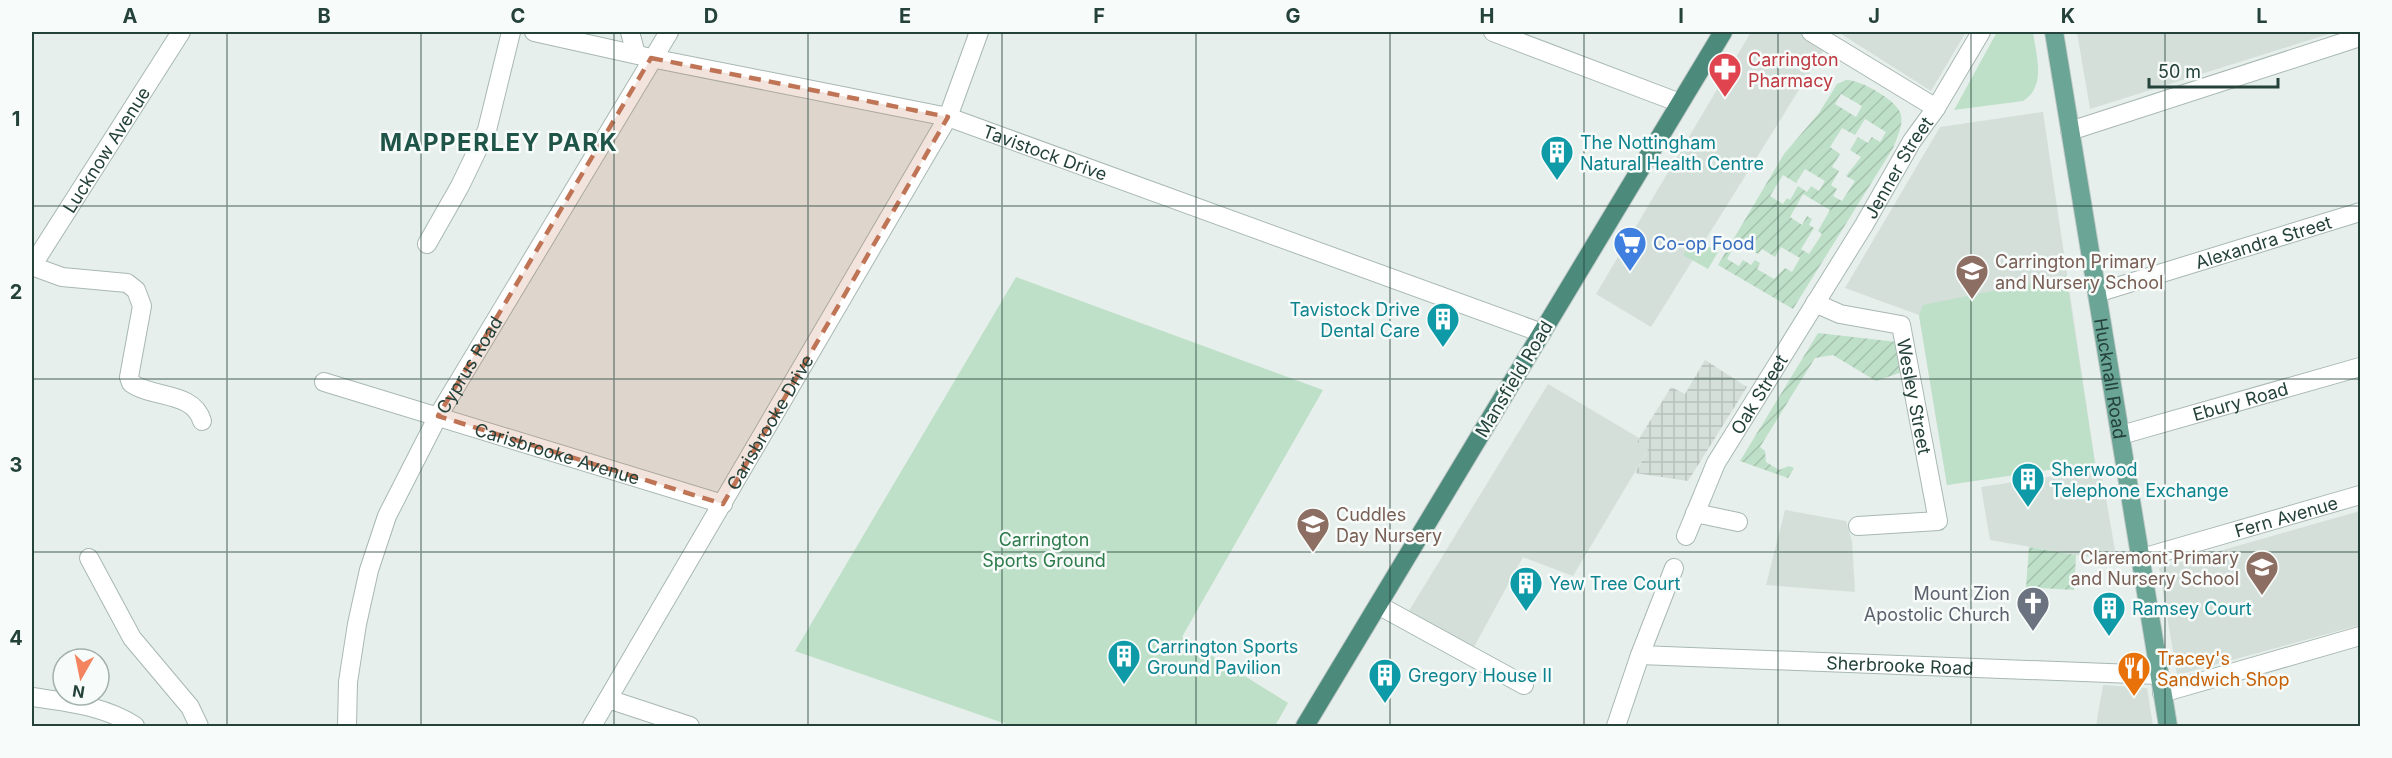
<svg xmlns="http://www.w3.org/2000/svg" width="2392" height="758" viewBox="0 0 2392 758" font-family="Inter,sans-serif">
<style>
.built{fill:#d4dfda}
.industrial{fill:url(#industrial-grid)}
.green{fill:#bfe0c8}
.garden{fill:url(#garden-furrows);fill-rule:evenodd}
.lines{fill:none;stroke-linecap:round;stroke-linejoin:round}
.minor-casing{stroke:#a8b8b2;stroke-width:20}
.primary-casing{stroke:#c2cac8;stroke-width:20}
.trunk-casing{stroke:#c2cac8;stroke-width:20}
.minor{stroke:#fff;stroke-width:18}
.primary{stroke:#6aa596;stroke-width:18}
.trunk{stroke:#4c8a7c;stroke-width:18}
.marked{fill:#c07456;fill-opacity:0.2;stroke:#c07456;stroke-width:4.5;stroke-dasharray:12 8;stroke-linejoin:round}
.grid{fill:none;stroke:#24423a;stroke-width:1.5;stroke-opacity:0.55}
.labels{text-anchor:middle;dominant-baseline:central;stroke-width:5;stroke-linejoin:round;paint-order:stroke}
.health-label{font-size:18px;fill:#be3a42;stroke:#f7fbf9;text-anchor:start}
.culture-label{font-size:18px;fill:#0d838f;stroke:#f7fbf9;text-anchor:start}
.street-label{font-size:18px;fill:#24423a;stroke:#f7fbf9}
.shop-label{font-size:18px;fill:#366cbe;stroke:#f7fbf9;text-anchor:start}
.education-label{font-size:18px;fill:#785e54;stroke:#f7fbf9;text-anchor:start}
.park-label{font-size:18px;fill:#2d7a4b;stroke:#f7fbf9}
.worship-label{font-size:18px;fill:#5b616d;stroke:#f7fbf9;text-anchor:end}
.food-label{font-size:18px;fill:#c56008;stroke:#f7fbf9;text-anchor:start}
.district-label{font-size:24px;font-weight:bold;letter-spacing:1.5px;fill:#1f5548;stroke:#f7fbf9}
.neatline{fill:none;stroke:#24423a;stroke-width:2}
.grid-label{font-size:20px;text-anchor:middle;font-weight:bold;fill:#24423a}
</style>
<defs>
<pattern id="industrial-grid" width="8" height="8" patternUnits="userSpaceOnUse" patternTransform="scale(1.5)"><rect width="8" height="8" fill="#d4dfda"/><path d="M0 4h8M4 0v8" fill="none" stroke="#b6c1bc"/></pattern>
<pattern id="garden-furrows" width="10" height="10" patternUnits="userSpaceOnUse" patternTransform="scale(1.5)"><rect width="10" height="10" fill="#bfe0c8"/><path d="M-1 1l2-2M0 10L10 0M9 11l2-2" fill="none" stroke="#a4c1ad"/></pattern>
</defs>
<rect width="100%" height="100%" fill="#e6efeb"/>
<g class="built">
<path d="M1751 32H1835L1651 327 1596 294Z"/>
<path d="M1838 32H1966L1931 91Z"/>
<path d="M2077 32H2335L2090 109Z"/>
<path d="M2043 112 2095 463 1947 485 1919 315 1845 288 1940 127Z"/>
<path d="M1548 384 1639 438 1637 442 1648 450 1573 576 1523 557 1474 647 1407 614Z"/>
<path d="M2101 469 2117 562 1990 540 1981 487Z"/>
<path d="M1785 510 1846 521 1852 541 1855 592 1766 585Z"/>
<path d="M2360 511V625L2177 675 2159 568Z"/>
<path d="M2103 685 2147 688 2153 726H2096Z"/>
</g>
<path class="industrial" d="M1705 360 1747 387 1688 481 1635 473 1648 450 1637 442 1671 387 1685 394Z"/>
<g class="green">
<path d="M1997 32H2033C2036 55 2047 86 2023 101L1954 110Z"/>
<path d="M1693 238 1718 252 1708 269 1683 255Z"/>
<path d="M2066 276 2095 463 1947 485 1919 315 1923 305Z"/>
<path d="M1016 277 1323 390 1182 637 1288 703 1275 726H1012L795 651Z"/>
</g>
<g class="garden">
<path d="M1846 80C1859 79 1899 101 1901 115 1903 126 1897 138 1893 148L1793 309 1718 265 1784 154 1819 113 1837 84ZM1841 94 1862 106 1856 117 1835 104ZM1865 119 1886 132 1880 142 1872 137 1868 143 1858 137 1850 150 1861 157 1846 176 1855 181 1842 201 1833 196 1837 189 1831 185 1839 171 1832 167 1840 154 1830 147 1842 128 1855 135ZM1805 169 1825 181 1819 191 1811 186 1807 192 1798 186 1790 200 1787 198 1783 204 1770 196 1783 175 1796 183ZM1803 194 1830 210 1818 231 1822 234 1809 254 1801 249 1814 228 1809 225 1812 219 1807 216 1802 225 1790 217ZM1737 242 1758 254 1762 249 1775 257 1781 247 1800 258 1792 272 1785 268 1774 279 1757 269 1760 263 1755 260 1751 265 1743 260 1739 266 1727 259Z"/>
<path d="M1818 333 1897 342 1902 372 1876 381 1833 355 1815 358 1760 447 1765 451 1766 462 1779 470 1789 466 1794 468 1788 478 1740 461Z"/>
<path d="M2029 547 2076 555 2074 590 2026 587Z"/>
</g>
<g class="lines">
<defs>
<g id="minor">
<path id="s1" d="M534 32 651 58 948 117 1542 333"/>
<path d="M630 32 636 54"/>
<path d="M1493 32 1680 103"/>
<path d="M1811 32 1936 108"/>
<path d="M2070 131 2360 37"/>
<path d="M427 244 460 186 487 130 511 32"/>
<path d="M32 266 62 277 127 283 136 290 142 306 129 377 131 383C154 399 193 391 202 421"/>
<path id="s2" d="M32 266 181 32"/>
<path id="s3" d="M2097 293 2360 212"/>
<path id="s4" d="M1815 303 1840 314 1901 325 1938 521 1858 526"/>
<path id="s5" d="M324 382 723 504"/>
<path id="s6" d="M2121 435 2360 367"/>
<path d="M1695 513 1738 522"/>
<path id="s7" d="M1686 536 1716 463 1864 225 1912 141 1936 108 1981 32"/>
<path d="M89 558 132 638 190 707 199 726"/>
<path id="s8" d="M2142 558 2360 495"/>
<path d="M1378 605 1524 685"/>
<path id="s9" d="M1640 655 2159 675"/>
<path d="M2162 693 2360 636"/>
<path d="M32 697C66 702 106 706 135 726"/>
<path d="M608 699 690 726"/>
<path id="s10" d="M347 726 348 682 357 624 369 570 387 516 438 416 669 32"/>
<path id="s11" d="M592 726 948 117 979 32"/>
<path d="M1616 726 1640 655 1674 568"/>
</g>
<g id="primary">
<path id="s12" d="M2054 32 2168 726"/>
</g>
<path id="trunk" d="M1305 726 1723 32"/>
</defs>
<use href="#minor" class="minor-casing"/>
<use href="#primary" class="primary-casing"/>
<use href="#trunk" class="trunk-casing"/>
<use href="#minor" class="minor"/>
<use href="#primary" class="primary"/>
<use href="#trunk" class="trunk"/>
</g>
<path class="marked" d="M651 58 948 117 723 504 438 416Z"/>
<path class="grid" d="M227 32V726M421 32V726M614 32V726M808 32V726M1002 32V726M1196 32V726M1390 32V726M1584 32V726M1778 32V726M1971 32V726M2165 32V726M32 206H2360M32 379H2360M32 552H2360"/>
<defs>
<symbol id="pharmacy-pin" viewBox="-11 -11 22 30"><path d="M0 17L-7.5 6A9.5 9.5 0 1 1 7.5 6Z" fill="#e0444e" stroke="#f7fbf9"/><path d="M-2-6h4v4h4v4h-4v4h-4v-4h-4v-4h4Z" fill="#fff"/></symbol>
<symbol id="building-pin" viewBox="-11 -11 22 30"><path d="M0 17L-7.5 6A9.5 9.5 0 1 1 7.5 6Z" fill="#0f9aa8" stroke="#f7fbf9"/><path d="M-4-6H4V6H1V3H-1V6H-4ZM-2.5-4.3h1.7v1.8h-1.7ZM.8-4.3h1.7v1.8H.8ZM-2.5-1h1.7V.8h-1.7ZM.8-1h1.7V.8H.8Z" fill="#fff"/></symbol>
<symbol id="supermarket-pin" viewBox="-11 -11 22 30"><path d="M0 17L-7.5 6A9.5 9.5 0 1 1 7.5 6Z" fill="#3f7fe0" stroke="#f7fbf9"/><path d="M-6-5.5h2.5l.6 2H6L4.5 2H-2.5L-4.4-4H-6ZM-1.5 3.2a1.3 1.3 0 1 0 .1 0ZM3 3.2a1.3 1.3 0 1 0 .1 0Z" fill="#fff"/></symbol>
<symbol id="school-pin" viewBox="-11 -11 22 30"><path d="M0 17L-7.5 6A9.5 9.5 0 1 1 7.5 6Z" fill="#8d6e63" stroke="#f7fbf9"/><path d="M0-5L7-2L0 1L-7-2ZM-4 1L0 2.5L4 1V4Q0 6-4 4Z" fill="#fff"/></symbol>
<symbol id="church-pin" viewBox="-11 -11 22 30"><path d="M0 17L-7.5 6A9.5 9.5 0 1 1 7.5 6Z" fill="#6b7280" stroke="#f7fbf9"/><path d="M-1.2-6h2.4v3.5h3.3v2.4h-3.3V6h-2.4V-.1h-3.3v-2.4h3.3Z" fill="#fff"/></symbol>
<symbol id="restaurant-pin" viewBox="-11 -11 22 30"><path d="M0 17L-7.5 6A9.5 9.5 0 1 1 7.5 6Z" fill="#e8710a" stroke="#f7fbf9"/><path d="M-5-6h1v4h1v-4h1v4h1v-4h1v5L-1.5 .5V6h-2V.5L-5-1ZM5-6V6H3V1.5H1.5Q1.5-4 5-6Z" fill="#fff"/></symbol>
</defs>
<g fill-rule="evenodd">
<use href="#pharmacy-pin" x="1706" y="50" width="38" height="52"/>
<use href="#building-pin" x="1538" y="133" width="38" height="52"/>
<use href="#supermarket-pin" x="1611" y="224" width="38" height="52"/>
<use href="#school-pin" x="1953" y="252" width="38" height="52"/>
<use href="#building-pin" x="1424" y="300" width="38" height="52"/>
<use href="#building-pin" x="2009" y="460" width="38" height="52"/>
<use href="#school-pin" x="1294" y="505" width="38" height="52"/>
<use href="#school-pin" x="2243" y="548" width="38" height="52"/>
<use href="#building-pin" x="1507" y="564" width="38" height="52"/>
<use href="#church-pin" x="2014" y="584" width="38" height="52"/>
<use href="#building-pin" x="2090" y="589" width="38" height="52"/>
<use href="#building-pin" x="1105" y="637" width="38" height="52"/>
<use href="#restaurant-pin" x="2115" y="649" width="38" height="52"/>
<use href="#building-pin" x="1366" y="656" width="38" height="52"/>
</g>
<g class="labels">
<g class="health-label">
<text x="1748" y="59">Carrington<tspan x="1748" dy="21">Pharmacy</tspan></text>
</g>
<g class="culture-label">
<text x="1580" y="142">The Nottingham<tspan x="1580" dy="21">Natural Health Centre</tspan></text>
<text x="1420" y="309" text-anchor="end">Tavistock Drive<tspan x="1420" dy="21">Dental Care</tspan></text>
<text x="2051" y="469">Sherwood<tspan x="2051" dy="21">Telephone Exchange</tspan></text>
<text x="1549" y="583">Yew Tree Court</text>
<text x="2132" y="608">Ramsey Court</text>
<text x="1147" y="646">Carrington Sports<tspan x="1147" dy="21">Ground Pavilion</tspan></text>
<text x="1408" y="675">Gregory House II</text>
</g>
<g class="street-label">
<text stroke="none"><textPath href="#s2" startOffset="138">Lucknow Avenue</textPath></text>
<text stroke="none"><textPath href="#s1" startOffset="526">Tavistock Drive</textPath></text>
<text stroke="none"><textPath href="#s7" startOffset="426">Jenner Street</textPath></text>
<text stroke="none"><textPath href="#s3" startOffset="174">Alexandra Street</textPath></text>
<text stroke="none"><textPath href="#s10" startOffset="387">Cyprus Road</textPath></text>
<text transform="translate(1514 379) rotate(-59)">Mansfield Road</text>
<text stroke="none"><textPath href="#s12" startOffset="351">Hucknall Road</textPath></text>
<text stroke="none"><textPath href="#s7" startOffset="160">Oak Street</textPath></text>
<text stroke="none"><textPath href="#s4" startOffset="162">Wesley Street</textPath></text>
<text stroke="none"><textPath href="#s6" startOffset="124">Ebury Road</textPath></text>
<text stroke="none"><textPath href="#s11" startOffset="352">Carisbrooke Drive</textPath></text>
<text stroke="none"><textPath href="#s5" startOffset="244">Carisbrooke Avenue</textPath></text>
<text stroke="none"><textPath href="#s8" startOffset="150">Fern Avenue</textPath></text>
<text stroke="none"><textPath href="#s9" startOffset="260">Sherbrooke Road</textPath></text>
</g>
<g class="shop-label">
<text x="1653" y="243">Co-op Food</text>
</g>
<g class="education-label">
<text x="1995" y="261">Carrington Primary<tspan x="1995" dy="21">and Nursery School</tspan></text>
<text x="1336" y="514">Cuddles<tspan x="1336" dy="21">Day Nursery</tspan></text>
<text x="2239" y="557" text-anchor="end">Claremont Primary<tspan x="2239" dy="21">and Nursery School</tspan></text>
</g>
<g class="park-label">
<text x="1044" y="539">Carrington<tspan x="1044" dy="21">Sports Ground</tspan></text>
</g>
<g class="worship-label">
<text x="2010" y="593">Mount Zion<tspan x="2010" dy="21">Apostolic Church</tspan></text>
</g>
<g class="food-label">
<text x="2157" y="658">Tracey's<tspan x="2157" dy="21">Sandwich Shop</tspan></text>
</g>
<g class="district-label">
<text x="499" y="142">MAPPERLEY PARK</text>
</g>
</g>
<rect width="2392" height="758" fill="none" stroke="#f7fbf9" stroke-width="66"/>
<g transform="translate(81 677) rotate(189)"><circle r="28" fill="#f7fbf9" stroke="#a3b1ad" stroke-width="1.5"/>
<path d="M0-4.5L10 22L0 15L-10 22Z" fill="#f4845f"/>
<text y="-9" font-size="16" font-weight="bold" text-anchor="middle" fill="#24423a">N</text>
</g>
<path d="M2149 78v9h129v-9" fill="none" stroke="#24423a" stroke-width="3"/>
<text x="2158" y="78" font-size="18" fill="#24423a" stroke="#f7fbf9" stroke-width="4.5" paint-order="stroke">50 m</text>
<rect x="33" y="33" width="2326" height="692" class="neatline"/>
<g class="grid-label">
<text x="130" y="23">A</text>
<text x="324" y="23">B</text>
<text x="518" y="23">C</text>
<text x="711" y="23">D</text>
<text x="905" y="23">E</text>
<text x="1099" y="23">F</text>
<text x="1293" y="23">G</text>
<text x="1487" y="23">H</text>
<text x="1681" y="23">I</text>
<text x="1874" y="23">J</text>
<text x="2068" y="23">K</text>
<text x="2262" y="23">L</text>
<text x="16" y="126">1</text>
<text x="16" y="299">2</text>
<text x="16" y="472">3</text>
<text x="16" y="645">4</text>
</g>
</svg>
